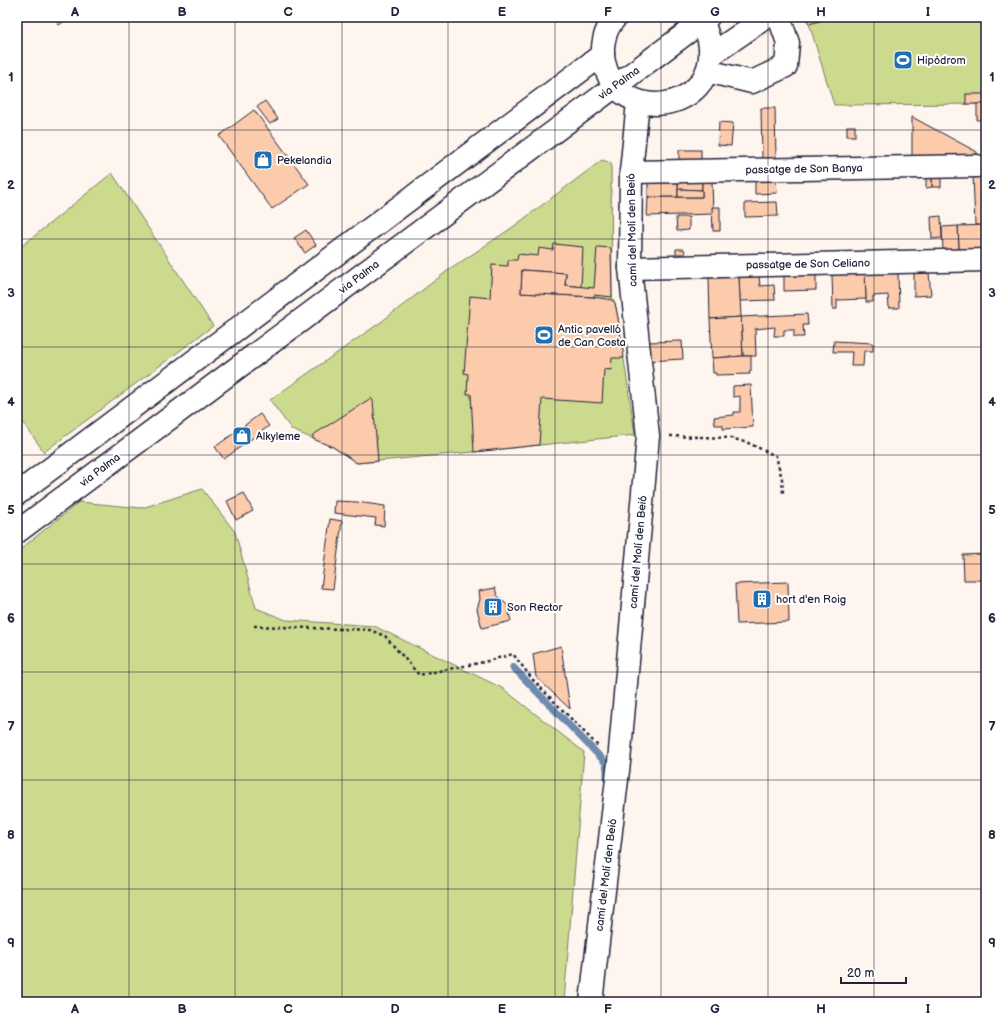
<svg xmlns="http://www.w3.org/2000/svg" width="1003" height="1019" viewBox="0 0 1003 1019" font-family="'Balsamiq Sans',sans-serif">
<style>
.green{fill:#ccda8e;stroke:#777e64}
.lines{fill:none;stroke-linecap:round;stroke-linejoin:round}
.stream{stroke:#6d8baf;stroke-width:7}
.building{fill:#fccbac;stroke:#22223b}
.minor-casing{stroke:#22223b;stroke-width:25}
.major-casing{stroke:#22223b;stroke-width:25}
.path{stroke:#22223b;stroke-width:2.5;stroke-dasharray:3 3;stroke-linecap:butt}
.minor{stroke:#fff;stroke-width:22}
.major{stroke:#fff;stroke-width:22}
.grid{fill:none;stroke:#22223b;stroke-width:1;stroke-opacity:0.55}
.labels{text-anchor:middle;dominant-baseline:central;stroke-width:4;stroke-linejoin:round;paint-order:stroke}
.poi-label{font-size:11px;fill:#22223b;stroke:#fff;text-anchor:start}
.street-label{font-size:11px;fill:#22223b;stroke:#fff}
.neatline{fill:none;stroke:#22223b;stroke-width:1.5}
.grid-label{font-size:13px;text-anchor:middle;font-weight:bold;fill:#22223b}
</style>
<rect width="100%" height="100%" fill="#fef5ee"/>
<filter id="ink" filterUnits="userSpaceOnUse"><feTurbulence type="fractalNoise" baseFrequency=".025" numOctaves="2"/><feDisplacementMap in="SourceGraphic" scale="8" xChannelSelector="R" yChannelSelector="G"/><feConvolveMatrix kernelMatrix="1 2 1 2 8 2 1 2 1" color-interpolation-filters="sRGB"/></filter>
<g filter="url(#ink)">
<g class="green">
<path d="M807 17H986V104L834 105Z"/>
<path d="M602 160 611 163 612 297 615 303 618 318 635 435 474 452 357 463 333 447 292 430 270 400 381 322 446 272 513 227Z"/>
<path d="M112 173 213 326 44 452 17 414V250Z"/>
<path d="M202 489 235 532 256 608 286 620 374 626 502 688 584 752 564 1002H17V552L79 502 142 508Z"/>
</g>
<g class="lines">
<path class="stream" d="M513 667 606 763 607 771V779"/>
</g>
<g class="building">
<path d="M53 17H70L59 25Z"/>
<path d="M806 17H822L823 20 809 24Z"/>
<rect x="966" y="94" width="20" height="10"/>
<path d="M265 101 278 119 270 124 257 107Z"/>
<rect x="977" y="104" width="9" height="16"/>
<path d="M761 108H775L776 159H762Z"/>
<path d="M254 110 309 184 272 209 219 136Z"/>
<path d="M912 117 977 152V155L912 157Z"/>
<path d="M719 122 733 123 731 146 718 145Z"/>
<rect x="847" y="126" width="8" height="10"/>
<rect x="679" y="150" width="22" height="10"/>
<path d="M986 174V225H975L973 175Z"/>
<path d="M941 175V187H932V176Z"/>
<path d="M926 176H932V187L926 188Z"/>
<path d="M755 179H776L777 193 755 194Z"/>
<path d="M702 180V190L678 189V181Z"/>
<path d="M702 180H712L713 214 647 216 648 197H702Z"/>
<rect x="648" y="181" width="30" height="16"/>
<path d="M678 189 702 190V197H678Z"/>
<path d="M777 202 778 216 745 217V203Z"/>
<path d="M712 207H720V231H713Z"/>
<path d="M941 216 942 238 932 239 931 217Z"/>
<path d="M676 217H689V230L677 231Z"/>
<path d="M986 225V249L959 250 958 226Z"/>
<path d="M958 226 959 250H943L942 227Z"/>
<path d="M306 230 316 245 305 253 294 238Z"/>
<path d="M554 244 583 247 581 287 565 285 566 273 522 270 521 293 594 297 612 300 615 303 618 318 624 358H612L611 370 604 369 602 403 542 399 539 445 474 452 471 394H467L468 374 464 373 470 296 490 298 492 265 508 266V260H517L518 254 538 256 539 248 553 250Z"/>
<path d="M597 247 611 248 612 297 594 295V297L521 293 522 270 566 273 565 285 594 288Z"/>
<path d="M676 249H684L685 254H676Z"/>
<path d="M898 272 899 308H889L888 295 873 296V302H866L865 273Z"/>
<path d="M865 273 866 299 837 300V309H833L832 274Z"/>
<path d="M914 273H929L931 295 914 296Z"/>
<path d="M784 275H816V290L784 291Z"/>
<path d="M759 276 760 286 774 285 775 300 740 301 739 277Z"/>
<path d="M739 277 741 317 710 319 709 278Z"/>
<path d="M807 314 808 325H803L804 337H794V330H784V336H774L775 327 755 329 756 356H743L741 317Z"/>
<path d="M741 317 743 356 712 358 710 319Z"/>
<path d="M682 341 683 359 648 361 647 342Z"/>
<path d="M834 341 873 343V351H864L863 366H851L852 352H833Z"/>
<path d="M743 356H751V371H749L750 374 716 375V373H713L712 358Z"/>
<path d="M751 385 753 427 723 429V425H715L714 417 734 415V412H740V396L733 397V386Z"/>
<path d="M371 398 373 401 378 461 357 463 333 447 313 439V435Z"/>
<path d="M260 414 269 426 224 459 215 447Z"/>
<path d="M244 493 253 511 236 520 227 501Z"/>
<path d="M335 501 357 502 385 506 384 526 375 525 376 518 334 513Z"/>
<path d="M330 519 342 521 333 589 321 588Z"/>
<path d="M986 554 985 580H964L963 555Z"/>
<path d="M788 582 789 622 737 624 735 584Z"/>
<path d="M495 588 497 595 507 605 511 621 482 628 477 609 480 599 479 591Z"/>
<path d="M561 646 570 709 536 677 533 654Z"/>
</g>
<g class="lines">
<defs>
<g id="minor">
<path d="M711 55 766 17"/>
<path d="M707 71 752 82 786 66 788 43 779 17"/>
<path d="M631 172 977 166"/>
<path d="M630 268 986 260"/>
<path d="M17 494 603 54"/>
<path d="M591 1002 619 762 648 436 630 268 631 172 638 102"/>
</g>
<g id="major">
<path d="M616 17C604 29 601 47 604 62 618 127 716 112 710 47 709 36 705 26 698 17"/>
<path d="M17 532 708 17"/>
</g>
</defs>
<use href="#minor" class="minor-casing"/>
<use href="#major" class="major-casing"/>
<g class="path">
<path d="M670 436 731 438 748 443 776 456 782 479 783 493"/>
<path d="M254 626 370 630 385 636 419 675 484 662 513 654 533 680 598 746"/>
</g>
<use href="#minor" class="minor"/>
<use href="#major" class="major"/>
</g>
</g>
<path class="grid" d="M129 17V1002M235 17V1002M342 17V1002M448 17V1002M555 17V1002M661 17V1002M768 17V1002M874 17V1002M17 130H986M17 239H986M17 347H986M17 455H986M17 564H986M17 672H986M17 780H986M17 889H986"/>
<defs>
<symbol id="stadium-square" viewBox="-11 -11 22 22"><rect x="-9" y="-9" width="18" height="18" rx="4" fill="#1f6fb2" stroke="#fff"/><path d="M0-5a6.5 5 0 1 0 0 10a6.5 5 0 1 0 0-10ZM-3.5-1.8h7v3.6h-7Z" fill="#fff"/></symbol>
<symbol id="shop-square" viewBox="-11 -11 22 22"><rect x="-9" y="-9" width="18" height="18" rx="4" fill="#1f6fb2" stroke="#fff"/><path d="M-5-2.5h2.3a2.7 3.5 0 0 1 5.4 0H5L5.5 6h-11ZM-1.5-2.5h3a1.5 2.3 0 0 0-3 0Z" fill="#fff"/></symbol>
<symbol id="building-square" viewBox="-11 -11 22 22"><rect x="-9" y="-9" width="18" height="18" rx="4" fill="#1f6fb2" stroke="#fff"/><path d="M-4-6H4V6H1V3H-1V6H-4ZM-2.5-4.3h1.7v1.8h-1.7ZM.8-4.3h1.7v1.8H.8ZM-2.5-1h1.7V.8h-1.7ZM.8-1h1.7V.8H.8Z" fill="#fff"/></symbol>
</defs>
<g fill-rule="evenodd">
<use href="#stadium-square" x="892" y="49" width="22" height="22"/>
<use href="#shop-square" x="252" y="149" width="22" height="22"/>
<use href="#stadium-square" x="533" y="324" width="22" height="22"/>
<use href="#shop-square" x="231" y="425" width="22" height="22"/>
<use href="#building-square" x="751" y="588" width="22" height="22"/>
<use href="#building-square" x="482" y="596" width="22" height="22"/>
</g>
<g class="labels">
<g class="poi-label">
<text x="917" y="60">Hipòdrom</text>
<text x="277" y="160">Pekelandia</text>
<text x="558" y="329">Antic pavelló<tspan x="558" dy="13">de Can Costa</tspan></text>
<text x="256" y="436">Alkyleme</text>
<text x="776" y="599">hort d'en Roig</text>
<text x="507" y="607">Son Rector</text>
</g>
<g class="street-label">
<text transform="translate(619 83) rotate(-36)">via Palma</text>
<text transform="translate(804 169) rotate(-1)">passatge de Son Banya</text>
<text transform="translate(632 230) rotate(-91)">camí del Molí den Beió</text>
<text transform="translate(808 264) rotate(-1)">passatge de Son Celiano</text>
<text transform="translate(359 277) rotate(-37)">via Palma</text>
<text transform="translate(100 470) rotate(-37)">via Palma</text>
<text transform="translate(638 552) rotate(-85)">camí del Molí den Beió</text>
<text transform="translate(606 875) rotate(-83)">camí del Molí den Beió</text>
</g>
</g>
<rect width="1003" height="1019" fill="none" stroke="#fff" stroke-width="44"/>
<path d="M841 977v6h65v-6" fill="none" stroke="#22223b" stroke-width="2"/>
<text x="847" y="977" font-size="12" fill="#22223b" stroke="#ffffff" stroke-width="3" paint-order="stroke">20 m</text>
<rect x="22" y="22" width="959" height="975" class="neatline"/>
<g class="grid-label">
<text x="75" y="16">A</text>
<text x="182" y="16">B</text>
<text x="288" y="16">C</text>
<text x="395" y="16">D</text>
<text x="502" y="16">E</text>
<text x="608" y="16">F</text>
<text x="715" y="16">G</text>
<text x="821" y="16">H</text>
<text x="928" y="16">I</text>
<text x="11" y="81">1</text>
<text x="992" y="81">1</text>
<text x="11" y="189">2</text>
<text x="992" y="189">2</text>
<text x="11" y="297">3</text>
<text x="992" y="297">3</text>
<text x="11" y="406">4</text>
<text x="992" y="406">4</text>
<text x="11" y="514">5</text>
<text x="992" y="514">5</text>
<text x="11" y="622">6</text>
<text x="992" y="622">6</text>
<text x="11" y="731">7</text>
<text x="992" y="731">7</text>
<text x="11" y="839">8</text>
<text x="992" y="839">8</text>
<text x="11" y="947">9</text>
<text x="992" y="947">9</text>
<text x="75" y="1013">A</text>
<text x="182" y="1013">B</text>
<text x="288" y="1013">C</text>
<text x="395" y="1013">D</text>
<text x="502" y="1013">E</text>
<text x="608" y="1013">F</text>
<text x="715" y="1013">G</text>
<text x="821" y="1013">H</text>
<text x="928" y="1013">I</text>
</g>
</svg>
